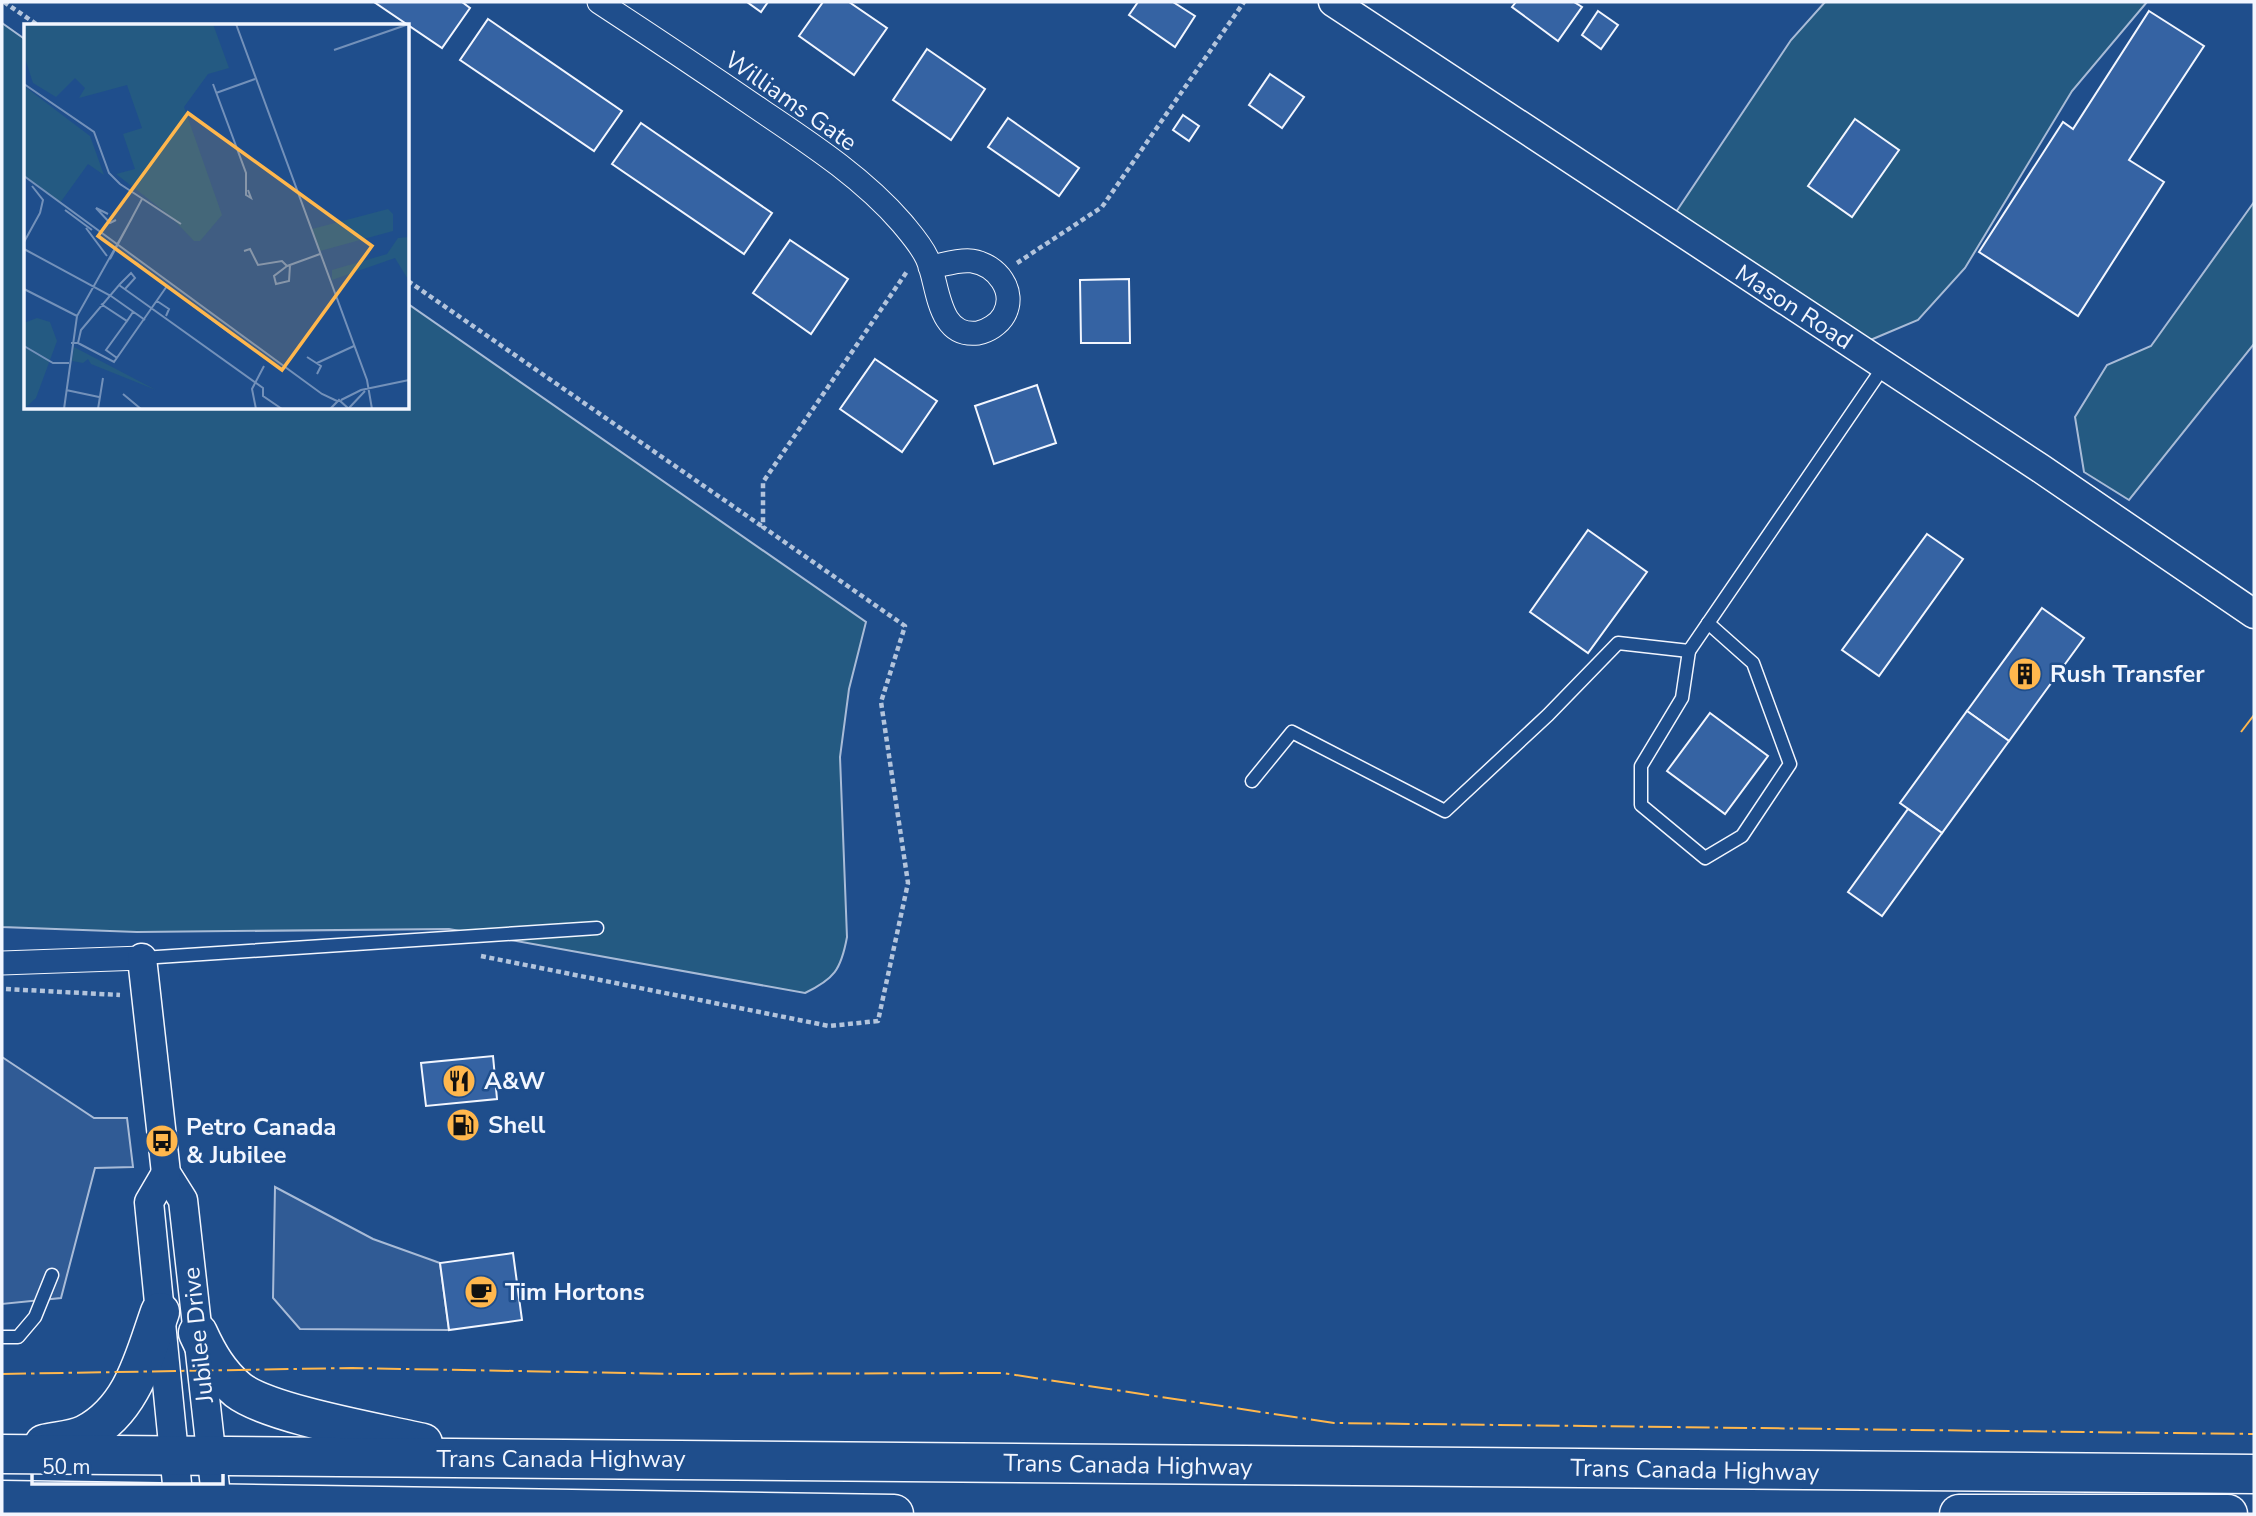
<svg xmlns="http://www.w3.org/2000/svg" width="2256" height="1516" viewBox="0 0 2256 1516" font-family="'Nunito Sans',sans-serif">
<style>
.green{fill:#245a82;stroke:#a8bbd7;stroke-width:2}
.parking{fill:#305b95;stroke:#a8bbd7;stroke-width:2}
.building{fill:#3563a3;stroke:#f2f6ff;stroke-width:2}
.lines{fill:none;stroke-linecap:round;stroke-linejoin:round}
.service-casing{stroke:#f2f6ff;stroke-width:15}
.minor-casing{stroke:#f2f6ff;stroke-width:25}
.tertiary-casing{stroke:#f2f6ff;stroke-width:31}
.trunk-casing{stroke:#f2f6ff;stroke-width:41}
.path{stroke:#b3c4dc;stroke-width:4.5;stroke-dasharray:5 3.5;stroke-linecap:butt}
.service{stroke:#1f4e8c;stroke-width:12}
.minor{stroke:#1f4e8c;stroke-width:23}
.tertiary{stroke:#1f4e8c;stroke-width:28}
.trunk{stroke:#1f4e8c;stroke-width:38}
.power{stroke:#ffb74d;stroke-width:2;stroke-dasharray:24 5 3.5 5;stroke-linecap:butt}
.labels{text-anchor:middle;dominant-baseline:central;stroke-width:5;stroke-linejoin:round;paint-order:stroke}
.street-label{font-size:24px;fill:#f2f6ff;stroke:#1f4e8c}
.poi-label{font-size:24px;font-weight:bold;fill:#f2f6ff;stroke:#1f4e8c;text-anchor:start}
.inset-road{fill:none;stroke:#7391ba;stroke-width:2}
.view{fill:#ffb74d;fill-opacity:0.15;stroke:#ffb74d;stroke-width:3.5}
.inset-edge{fill:none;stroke:#f2f6ff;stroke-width:3.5}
</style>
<rect width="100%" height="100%" fill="#1f4e8c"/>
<g class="green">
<path d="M1825 2H2147L2072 91 1965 268 1918 320 1868 341 1676 212 1791 40Z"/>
<path d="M2 23 26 40V408H408V304L866 622 849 689 840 757 847 937C841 970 834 979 805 993L449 929 137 932 2 927Z"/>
<path d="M2254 202V344L2129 500 2084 472 2075 417 2107 365 2151 346Z"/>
</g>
<g class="parking">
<path d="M2 1057 94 1118H127L133 1167 95 1168 61 1298 2 1304Z"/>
<path d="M275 1187 373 1239 440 1263 449 1330 300 1329 273 1298Z"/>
</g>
<g class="building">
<path d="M374 2H462L470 8 442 48Z"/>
<path d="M747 2H768L761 12Z"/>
<path d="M823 2H849L887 28 854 75 799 36Z"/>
<path d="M1138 2H1173L1195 16 1175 47 1129 15Z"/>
<path d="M1516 2H1574L1582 7 1558 41 1512 7Z"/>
<path d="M1598 11 1618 25 1601 49 1582 35Z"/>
<path d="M2149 11 2204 46 2129 160 2164 182 2078 316 1979 252 2063 122 2073 129Z"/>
<path d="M488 19 622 111 594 151 460 60Z"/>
<path d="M927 49 985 89 951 140 893 100Z"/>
<path d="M1270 74 1304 97 1282 128 1249 105Z"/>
<path d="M1183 115 1199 126 1189 141 1173 130Z"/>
<path d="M1008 118 1079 168 1059 196 988 147Z"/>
<path d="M1855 119 1899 150 1852 217 1808 186Z"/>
<path d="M641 123 772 213 744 254 612 164Z"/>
<path d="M790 240 848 279 811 334 753 293Z"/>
<path d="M1129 279 1130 343H1081L1080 280Z"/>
<path d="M875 359 937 401 902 452 840 409Z"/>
<path d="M1037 385 1056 443 994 464 975 406Z"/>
<path d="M1588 530 1647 572 1588 653 1530 612Z"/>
<path d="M1927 534 1963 559 1879 676 1842 650Z"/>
<path d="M2042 608 2084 638 2009 741 1967 711Z"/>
<path d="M1967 711 2009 741 1942 833 1900 803Z"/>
<path d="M1710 713 1768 756 1725 814 1667 771Z"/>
<path d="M1908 809 1942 833 1882 916 1848 892Z"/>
<path d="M493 1056 497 1099 426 1106 421 1063Z"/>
<path d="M513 1253 522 1320 449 1330 440 1263Z"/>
</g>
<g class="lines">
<defs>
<g id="service">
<path d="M1689 651 1682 698 1641 766V805L1705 858 1742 836 1790 764 1753 663 1708 623"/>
<path d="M1252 781 1292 732 1445 811 1548 715 1618 643 1689 651 1884 366"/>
<path d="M142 958 597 928"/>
<path d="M2 1337H18L35 1317 52 1275"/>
</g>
<g id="minor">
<path d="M599 2C654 38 708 74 762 111 811 144 863 178 902 223 911 234 921 245 927 258 939 283 936 338 978 333 988 331 999 324 1004 315 1017 291 997 265 972 261 959 259 943 265 930 267"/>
<path d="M2 963 142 958"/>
</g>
<g id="tertiary">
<path d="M1333 2 2040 468 2254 614"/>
<path d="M142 958 166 1173 183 1200 218 1514"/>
<path d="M166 1173 149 1202 180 1514"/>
</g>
<g id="trunk">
<path d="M198 1333C208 1355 219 1374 238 1390 269 1414 380 1433 423 1443"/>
<path d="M44 1444C57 1441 75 1440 86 1434 133 1409 144 1357 160 1312"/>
<path d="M2 1454 2254 1474"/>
<path d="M2 1500 894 1514"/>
<path d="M1959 1514H2228"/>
</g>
</defs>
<use href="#service" class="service-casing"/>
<use href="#minor" class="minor-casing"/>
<use href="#tertiary" class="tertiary-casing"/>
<use href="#trunk" class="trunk-casing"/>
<g class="path">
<path d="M4 2 39 26"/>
<path d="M1017 263 1102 207 1244 2"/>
<path d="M408 281 763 527"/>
<path d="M481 956 829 1026 878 1021 908 883 881 702 905 626 763 527V482L908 270"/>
<path d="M6 989 120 995"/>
</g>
<use href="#service" class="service"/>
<use href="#minor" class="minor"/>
<use href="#tertiary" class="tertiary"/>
<use href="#trunk" class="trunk"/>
<g class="power">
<path d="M2241 732 2254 715"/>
<path d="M2 1374 352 1368 681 1374 1002 1373 1334 1423 2254 1434"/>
</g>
</g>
<defs>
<symbol id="building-disc" viewBox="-11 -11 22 22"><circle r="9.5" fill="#ffb74d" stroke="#1f4e8c"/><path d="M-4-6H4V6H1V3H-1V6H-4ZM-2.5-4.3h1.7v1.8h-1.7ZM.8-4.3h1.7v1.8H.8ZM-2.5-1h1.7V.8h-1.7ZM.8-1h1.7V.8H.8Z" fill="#111"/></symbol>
<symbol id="restaurant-disc" viewBox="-11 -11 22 22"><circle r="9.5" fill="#ffb74d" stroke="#1f4e8c"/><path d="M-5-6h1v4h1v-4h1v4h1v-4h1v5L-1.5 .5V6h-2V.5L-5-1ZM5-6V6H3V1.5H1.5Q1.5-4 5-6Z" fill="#111"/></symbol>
<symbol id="fuel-disc" viewBox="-11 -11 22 22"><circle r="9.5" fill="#ffb74d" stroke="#1f4e8c"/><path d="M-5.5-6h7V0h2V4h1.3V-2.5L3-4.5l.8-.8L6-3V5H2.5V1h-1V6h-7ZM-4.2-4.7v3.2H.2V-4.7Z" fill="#111"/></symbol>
<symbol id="bus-disc" viewBox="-11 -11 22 22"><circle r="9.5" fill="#ffb74d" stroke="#1f4e8c"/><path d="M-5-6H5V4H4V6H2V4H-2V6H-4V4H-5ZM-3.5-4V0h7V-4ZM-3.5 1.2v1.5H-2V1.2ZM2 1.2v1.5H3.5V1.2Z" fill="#111"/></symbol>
<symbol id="cafe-disc" viewBox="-11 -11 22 22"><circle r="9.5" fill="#ffb74d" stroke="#1f4e8c"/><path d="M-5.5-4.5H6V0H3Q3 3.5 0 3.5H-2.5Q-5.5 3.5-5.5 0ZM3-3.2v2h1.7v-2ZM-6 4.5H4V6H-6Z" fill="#111"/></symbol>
</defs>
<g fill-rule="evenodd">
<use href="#building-disc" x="2006" y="655" width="38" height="38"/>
<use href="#restaurant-disc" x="440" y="1062" width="38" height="38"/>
<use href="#fuel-disc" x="444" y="1106" width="38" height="38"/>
<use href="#bus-disc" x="143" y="1122" width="38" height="38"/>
<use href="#cafe-disc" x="462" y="1273" width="38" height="38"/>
</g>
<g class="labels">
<g class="street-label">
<text transform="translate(791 101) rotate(35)">Williams Gate</text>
<text transform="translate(1794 307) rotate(33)">Mason Road</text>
<text transform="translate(198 1335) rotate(-96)">Jubilee Drive</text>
<text x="561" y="1459">Trans Canada Highway</text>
<text transform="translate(1128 1465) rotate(1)">Trans Canada Highway</text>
<text transform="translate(1695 1470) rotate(1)">Trans Canada Highway</text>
</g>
<g class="poi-label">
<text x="2050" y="674">Rush Transfer</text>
<text x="484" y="1081">A&amp;W</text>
<text x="488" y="1125">Shell</text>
<text x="186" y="1127">Petro Canada<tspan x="186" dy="28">&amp; Jubilee</tspan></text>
<text x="505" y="1292">Tim Hortons</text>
</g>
</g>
<g transform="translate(24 24)">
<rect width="385" height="385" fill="#1f4e8c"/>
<path d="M0 0H189L205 44 184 50 160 83 198 191 176 217H170L145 191 92 150 111 145 99 110 118 104 103 61 55 74 61 64 51 54 32 73 9 59 0 31ZM0 62 66 112 80 151 64 140 36 179 0 152ZM364 185 369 190V207L296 227 288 205ZM385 213V257L371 234 308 256V246L363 230 374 214ZM13 294 26 298 33 317 12 374 0 385V299ZM50 323 132 366 67 340 64 335 59 339 48 337Z" fill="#245a82"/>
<path class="inset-road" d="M212 0 343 356 348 385M310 26 385 0M0 60 70 108 85 149 96 160 157 200M189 60 222 149V171L227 174 224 166M192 69 231 55M0 152 298 370 313 377M8 162 19 176 16 189M41 186 68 206M84 190 72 184 86 199 92 196M62 204 83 232M0 218 16 189M0 225 87 272 121 296M220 227 226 225 234 241 258 237 263 242 296 230M86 235 118 175M111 238 211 313M263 242 250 252 252 260 265 257 266 241M95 261 107 249 111 254 101 265M0 265 53 292M133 277 145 285 142 292M77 280 103 297 109 288M47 319H54L57 306 95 261 239 364V372L258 385M54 319 90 338 143 262M0 322 29 339H45M283 333 297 342 293 350M93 334 82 326 103 297M293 339 330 322M42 366 75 373M99 370 117 385M317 376 337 366 385 356M325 384 341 367M40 385 53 292 108 194M74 385 79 354M232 385 228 365 240 342M306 385 315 376 325 385"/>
<path class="view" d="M164 89 348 222 258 346 74 212Z"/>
<rect width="385" height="385" class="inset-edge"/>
</g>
<rect width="2256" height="1516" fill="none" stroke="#f2f6ff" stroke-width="7"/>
<path d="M32 1474v10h191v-10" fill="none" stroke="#f2f6ff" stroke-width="3.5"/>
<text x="42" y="1474" font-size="21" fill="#f2f6ff" stroke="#1f4e8c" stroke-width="5" paint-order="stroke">50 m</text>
</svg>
